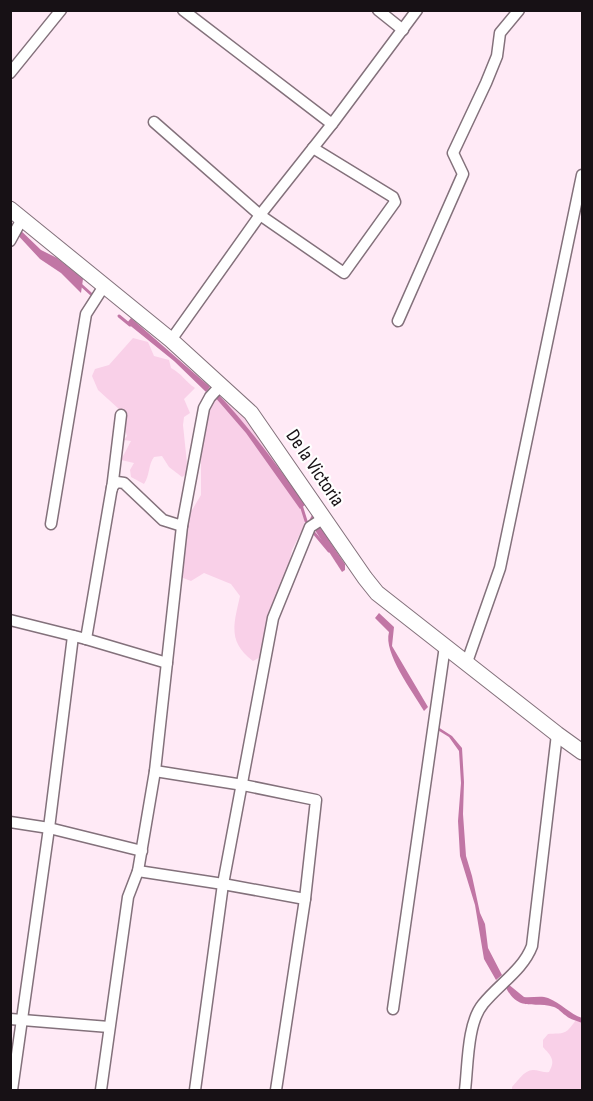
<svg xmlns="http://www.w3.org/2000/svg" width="593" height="1101" viewBox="0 0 593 1101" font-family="'Sofia Sans Condensed',sans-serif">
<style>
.green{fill:#f9d0e8}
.water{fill:#c176a5}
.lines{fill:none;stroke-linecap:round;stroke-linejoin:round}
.stream{stroke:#c176a5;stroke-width:3}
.minor-casing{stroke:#83717b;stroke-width:13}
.secondary-casing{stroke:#83717b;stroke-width:17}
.minor{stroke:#fff;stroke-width:10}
.secondary{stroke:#fff;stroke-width:15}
.labels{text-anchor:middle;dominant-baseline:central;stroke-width:4.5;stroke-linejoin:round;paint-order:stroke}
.street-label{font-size:20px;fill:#171115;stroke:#fefefe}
</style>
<rect width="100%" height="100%" fill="#ffeaf6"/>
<g class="green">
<path d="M133 338 148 342 154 356 169 360 171 368C182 374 185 381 195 388L184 399 190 413 184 417 183 425 188 473 182 477 169 467 162 456 154 457C148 465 150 475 144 484L131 477 130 470 134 463 121 460 131 441 124 440 127 436 119 409 98 390 92 376 95 369 109 365Z"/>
<path d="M210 397 221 400 227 399 250 419 300 493 305 524 292 550 272 640 266 654 253 661C227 641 234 624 240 596L231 584 204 573 191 581 178 576 172 562 179 532 201 495V421Z"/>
<path d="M578 1018 582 1020V1090H512V1087C517 1082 524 1070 533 1070 539 1070 542 1073 549 1072 556 1060 551 1056 543 1047V1040L548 1034C554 1033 563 1035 568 1030 572 1026 574 1022 578 1018Z"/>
</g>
<g class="water">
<path d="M15 225 41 250 57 258 83 279 81 293 61 273 40 259 14 231Z"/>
<path d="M131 318 210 387 206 392 174 361 127 323Z"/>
<path d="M217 393C250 428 277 465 305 505L300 509 246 433 214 396Z"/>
<path d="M312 515 345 564V570L342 572 309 521Z"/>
<path d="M379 613 394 627 392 646 428 707 424 711C413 692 383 653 389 632L375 618Z"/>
<path d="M438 727 452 736 462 748 464 782 463 814 466 856 472 876 480 913 485 924 488 948 502 975 496 980 484 959 475 905 460 856 458 821 461 783 459 751 449 737 436 729Z"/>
<path d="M508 984 524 997C532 998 541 995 548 998 561 1003 570 1014 582 1018V1023C577 1021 569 1019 565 1015 561 1012 559 1009 554 1007 534 1000 519 1014 505 986Z"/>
</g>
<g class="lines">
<g class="stream">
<path d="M81 285 91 294"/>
<path d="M119 316 130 325"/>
<path d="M301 505 306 521"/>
<path d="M314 533 329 551"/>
</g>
<defs>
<g id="minor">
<path d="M183 10 332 124"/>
<path d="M378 10 403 30"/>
<path d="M10 73 61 10"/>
<path d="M154 122 260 215 344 273 395 202 393 197 313 148"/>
<path d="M10 241 22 219"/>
<path d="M398 321 463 174 453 153 486 83 497 56 500 33 519 10"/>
<path d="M171 340 260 215 332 124 417 10"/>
<path d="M112 489 121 415"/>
<path d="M51 524 86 314 104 286"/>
<path d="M10 620 86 639 167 663"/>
<path d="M86 639 112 487 117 482 124 483 163 520 182 526 204 408 210 397 221 385"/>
<path d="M467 662 500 568 582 175"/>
<path d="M155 771 243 785 316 800 305 899 276 1090"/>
<path d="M10 822 49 828 142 851"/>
<path d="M138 871 223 884 305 899"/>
<path d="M393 1009 445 646"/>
<path d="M10 1019 109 1027"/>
<path d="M12 1090 49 828 73 636"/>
<path d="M101 1090 128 897 138 871 155 771 182 526"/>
<path d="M195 1090 223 884 273 618 310 527 324 518"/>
<path d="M465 1090C468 1066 467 1023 483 1004 499 984 523 970 532 946L557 734"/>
</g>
<path id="secondary" d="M10 209 171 340 251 413 365 578 377 593 557 734 582 752"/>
</defs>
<use href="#minor" class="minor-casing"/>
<use href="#secondary" class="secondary-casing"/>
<use href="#minor" class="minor"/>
<use href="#secondary" class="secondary"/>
</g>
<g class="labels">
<g class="street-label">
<text transform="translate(315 468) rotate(56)">De la Victoria</text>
</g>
</g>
<rect width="593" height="1101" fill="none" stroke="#171115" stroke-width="24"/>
</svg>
